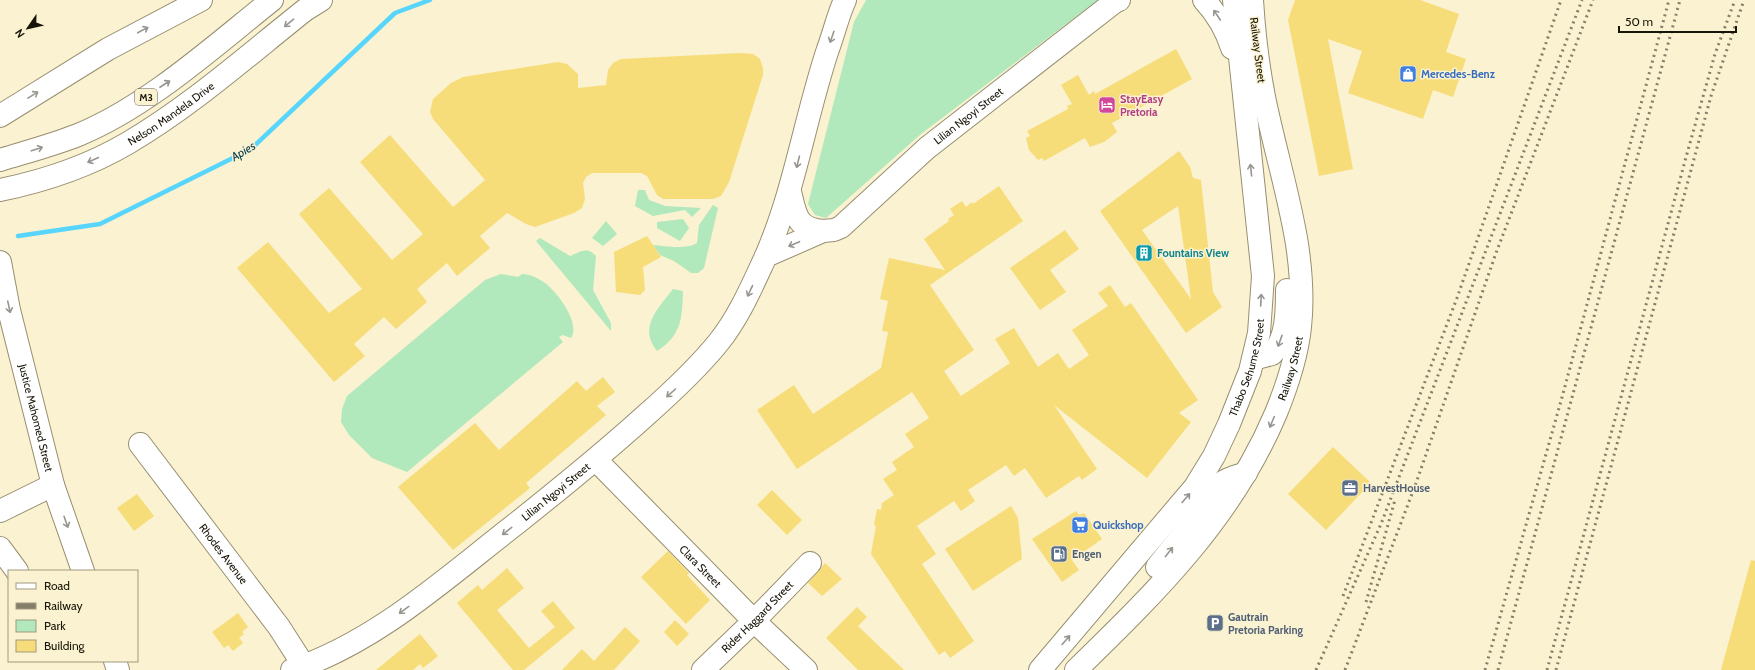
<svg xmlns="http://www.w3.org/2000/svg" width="1755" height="670" viewBox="0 0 1755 670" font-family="Cabin,sans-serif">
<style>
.green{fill:#b1e8bc}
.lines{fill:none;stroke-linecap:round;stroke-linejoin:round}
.stream{stroke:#57d5fd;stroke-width:4.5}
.building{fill:#f7dd79;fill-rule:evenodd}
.minor-casing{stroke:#978f71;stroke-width:24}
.major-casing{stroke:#978f71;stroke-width:24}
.minor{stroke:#fff;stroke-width:22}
.major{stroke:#fff;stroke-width:22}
.rail{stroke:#857f69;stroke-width:3;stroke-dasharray:2 4;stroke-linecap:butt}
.oneway{stroke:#979590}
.labels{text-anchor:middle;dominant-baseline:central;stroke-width:3;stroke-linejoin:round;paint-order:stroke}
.shield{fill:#faf2d0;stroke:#5b5744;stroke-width:1}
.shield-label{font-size:10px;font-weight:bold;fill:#171408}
.street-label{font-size:11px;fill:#171408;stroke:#faf2d0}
.shop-label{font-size:11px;font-weight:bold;fill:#366cbe;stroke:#faf2d0;text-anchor:start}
.hotel-label{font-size:11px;font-weight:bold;fill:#b23c85;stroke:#faf2d0;text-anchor:start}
.culture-label{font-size:11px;font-weight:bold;fill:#0d838f;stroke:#faf2d0;text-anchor:start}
.service-label{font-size:11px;font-weight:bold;fill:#4e5e75;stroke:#faf2d0;text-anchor:start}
.water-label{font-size:12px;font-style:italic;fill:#074151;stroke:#faf2d0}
</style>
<rect width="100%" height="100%" fill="#faf2d0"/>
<g class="green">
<path d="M866 0H1098L921 134 826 218 815 215 808 204 854 22Z"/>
<path d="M638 190H645L649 200 665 206 701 208 692 217 685 210 653 216 635 206Z"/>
<path d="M713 205 718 208 704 268 698 273H691L674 261 660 255 653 245C665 246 686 250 697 243L699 225Z"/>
<path d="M683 219 689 228 680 241 657 228V222Z"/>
<path d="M606 221 617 234 603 246 592 238Z"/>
<path d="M540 238 570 256C581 252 587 246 596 256L593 290 611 323V331L536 241Z"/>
<path d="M501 274 518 277 522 274C530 274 538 278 545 283 557 292 581 323 571 338L563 335 559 337 563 342 407 472 372 458 349 435 341 422 342 409 347 396 485 280Z"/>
<path d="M673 289 683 291C682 318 682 335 657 351 638 327 658 309 673 289Z"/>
</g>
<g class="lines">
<path class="stream" d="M18 236 100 224 251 149 395 13 430 0"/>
</g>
<g class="building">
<path d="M1295 0H1420L1459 14 1446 52 1466 59 1453 97 1433 90 1423 119 1348 93 1362 51 1328 39 1353 169 1319 176 1288 20Z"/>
<path d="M1176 49 1192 79 1112 123 1117 132 1104 142 1090 147 1085 138 1044 161 1042 158 1038 160 1029 150 1026 138 1030 136 1027 131 1068 109 1067 106 1072 104 1061 85 1078 75 1089 95 1094 91 1095 94Z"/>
<path d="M740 53 753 54 760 59 763 68V75L729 182 721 196 713 199H663L657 195 647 176 641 173H592L586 177 583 183 585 199 582 208 574 213 535 227 526 224 507 213 480 236 490 248 457 276 447 263 417 289 427 302 396 329 384 317 354 344 365 356 334 382 237 268 268 242 329 313 362 289 299 214 329 188 392 260 423 234 360 162 390 135 453 207 485 180 433 119 430 112 433 99 451 83 463 77 558 62 567 64 578 74V88L606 85 608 70 613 63 621 59Z"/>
<path d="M1179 151 1190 167 1193 178 1201 180 1213 292 1222 307 1186 333 1100 211ZM1178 206 1191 299 1142 230Z"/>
<path d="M999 186 1023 221 930 285 974 350 944 371 961 396 1010 363 995 339 1014 328 1038 367 1058 353 1069 369 1089 355 1072 330 1108 306 1098 293 1110 285 1125 307 1131 303 1198 400 1179 413 1191 422 1147 478 1054 405 1097 469 1082 480 1079 476 1046 498 1025 468 1014 476 1006 465 968 490 975 501 961 511 954 501 917 526 936 554 922 564 974 641 950 658 945 651 939 655 871 554 876 526 874 525 877 509 881 510 882 503 894 495 883 479 897 470 892 462 914 447 905 434 929 418 912 392 797 469 757 410 794 385 813 414 881 368 888 332 882 331 888 301 880 299 889 258 945 270 924 239 949 221 948 219 954 215 950 209 962 201 966 207 972 202 973 204Z"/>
<path d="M1065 230 1079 249 1050 270 1066 292 1040 310 1010 268Z"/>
<path d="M647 236 661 257 643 267 645 290 640 295 616 292 614 252Z"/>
<path d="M603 377 615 392 597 406 606 415 526 483 530 488 453 550 398 487 475 423 499 450 577 381 586 391Z"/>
<path d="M1333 447 1371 483 1326 530 1288 494Z"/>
<path d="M772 490 802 520 787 535 757 505Z"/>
<path d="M137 494 154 516 134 531 117 508Z"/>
<path d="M1011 506 1018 518 1022 559 973 591 945 549Z"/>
<path d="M1076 511 1079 515 1084 513 1102 539 1072 560 1079 570 1062 582 1032 539Z"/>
<path d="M668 551 689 573 687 575 710 600 686 624 641 577Z"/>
<path d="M1751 560 1755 561V670H1721Z"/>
<path d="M825 563 842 579 822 596 808 583Z"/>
<path d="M507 568 524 588 497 610 529 648 555 627 541 611 553 601 575 628 524 670H513L457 603 478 585 482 590Z"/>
<path d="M857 607 867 617 858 626 904 670H858L826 638Z"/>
<path d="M238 613 248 627 242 632 244 634 239 638 243 643 233 651 228 645 224 648 212 632Z"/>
<path d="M675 620 689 634 677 646 664 632Z"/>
<path d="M625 627 640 641 614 670H562L582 649 594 661Z"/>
<path d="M420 634 438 656 423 668 420 664 413 670H376Z"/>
</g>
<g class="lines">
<defs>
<g id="minor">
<path id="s1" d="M140 444 279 627 304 666"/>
<path id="s2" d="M596 460 754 621 806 670"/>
<path d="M0 511 53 485"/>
<path d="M0 548 17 571"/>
<path id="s3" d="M292 670C377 642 447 577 517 523 561 488 604 453 645 416 671 393 696 370 718 343 739 317 752 286 766 256L823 231 834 230 841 227 927 148 1117 0"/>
<path id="s4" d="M703 670 754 621 810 563"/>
</g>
<g id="major">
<path d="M1204 0C1218 15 1226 29 1232 48"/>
<path d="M1116 1 1119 0"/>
<path d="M0 116 108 49 201 0"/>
<path d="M0 160C26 152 53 145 78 135 147 107 214 46 272 0"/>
<path id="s5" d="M0 190C44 181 89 166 128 143 191 106 247 56 305 10L321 0"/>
<path d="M790 192C796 214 795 228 823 231"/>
<path d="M766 256C795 189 805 118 828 49 834 33 838 15 845 0"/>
<path id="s6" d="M0 262 9 310 53 485 83 571"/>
<path d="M1253 359 1272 354C1287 339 1287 311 1287 290"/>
<path d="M1157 567 1184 533 1214 489C1223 480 1233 477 1246 473"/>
<path d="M115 661 118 670"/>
<path id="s7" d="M1040 670 1195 487 1214 456 1229 424 1250 371 1259 333 1263 276 1234 0"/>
<path id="s8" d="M1076 670C1156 592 1232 518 1276 413 1287 386 1297 356 1300 327 1303 300 1301 271 1297 244 1289 195 1274 146 1264 97 1258 66 1254 32 1252 0"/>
</g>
</defs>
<use href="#minor" class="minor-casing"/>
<use href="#major" class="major-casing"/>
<use href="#minor" class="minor"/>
<use href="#major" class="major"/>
<g class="rail">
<path d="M1343 596 1457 298 1561 0"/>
<path d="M1366 602 1395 500"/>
<path d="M1316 670 1381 524 1582 0"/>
<path d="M1345 670 1415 486 1496 253 1593 0"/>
<path d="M1485 670 1561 401 1669 0"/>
<path d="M1498 670 1680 0"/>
<path d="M1547 670 1688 150 1715 54 1735 0"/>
<path d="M1556 670 1711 96 1744 0"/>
</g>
</g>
<defs><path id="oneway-shaft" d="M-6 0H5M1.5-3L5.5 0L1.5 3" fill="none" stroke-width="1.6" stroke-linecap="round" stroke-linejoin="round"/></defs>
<g class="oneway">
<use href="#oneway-shaft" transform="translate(1217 15) rotate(-124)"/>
<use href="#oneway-shaft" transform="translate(289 23) rotate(141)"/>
<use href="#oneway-shaft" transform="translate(143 30) rotate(-28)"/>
<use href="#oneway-shaft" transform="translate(832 37) rotate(109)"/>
<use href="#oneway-shaft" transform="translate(165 84) rotate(-33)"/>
<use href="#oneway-shaft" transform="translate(33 95) rotate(-32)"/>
<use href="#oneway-shaft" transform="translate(37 149) rotate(-18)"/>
<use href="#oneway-shaft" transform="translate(93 160) rotate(156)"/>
<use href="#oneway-shaft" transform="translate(798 162) rotate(104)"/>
<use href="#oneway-shaft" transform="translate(1251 170) rotate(-96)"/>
<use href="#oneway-shaft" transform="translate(794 244) rotate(157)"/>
<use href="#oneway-shaft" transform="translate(750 291) rotate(115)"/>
<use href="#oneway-shaft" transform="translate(1261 300) rotate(-87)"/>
<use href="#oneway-shaft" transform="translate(9 307) rotate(78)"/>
<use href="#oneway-shaft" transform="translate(1280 341) rotate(110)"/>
<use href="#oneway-shaft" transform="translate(671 393) rotate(138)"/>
<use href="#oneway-shaft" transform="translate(1272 422) rotate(113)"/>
<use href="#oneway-shaft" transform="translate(1186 498) rotate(-50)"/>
<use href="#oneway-shaft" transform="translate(66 522) rotate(71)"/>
<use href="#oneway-shaft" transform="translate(507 531) rotate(142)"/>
<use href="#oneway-shaft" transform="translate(1169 552) rotate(-52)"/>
<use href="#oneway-shaft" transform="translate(404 610) rotate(144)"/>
<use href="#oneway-shaft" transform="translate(1066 640) rotate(-50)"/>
</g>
<defs>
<symbol id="shop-square" viewBox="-11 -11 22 22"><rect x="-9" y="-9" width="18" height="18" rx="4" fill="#3f7fe0" stroke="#faf2d0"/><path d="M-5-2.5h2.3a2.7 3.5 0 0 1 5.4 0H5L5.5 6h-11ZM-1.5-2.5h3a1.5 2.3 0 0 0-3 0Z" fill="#fff"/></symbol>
<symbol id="hotel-square" viewBox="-11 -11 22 22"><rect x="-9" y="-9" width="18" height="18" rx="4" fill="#d1479c" stroke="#faf2d0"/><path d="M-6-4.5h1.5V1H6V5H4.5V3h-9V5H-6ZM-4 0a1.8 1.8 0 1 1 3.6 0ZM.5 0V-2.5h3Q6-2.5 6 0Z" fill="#fff"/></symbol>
<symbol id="building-square" viewBox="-11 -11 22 22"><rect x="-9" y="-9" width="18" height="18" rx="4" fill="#0f9aa8" stroke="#faf2d0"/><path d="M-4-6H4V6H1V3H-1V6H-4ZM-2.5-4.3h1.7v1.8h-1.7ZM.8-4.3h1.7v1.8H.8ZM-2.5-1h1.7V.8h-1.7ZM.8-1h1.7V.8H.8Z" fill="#fff"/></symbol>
<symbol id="office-square" viewBox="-11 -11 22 22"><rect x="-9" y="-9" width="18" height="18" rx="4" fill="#5c6f8a" stroke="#faf2d0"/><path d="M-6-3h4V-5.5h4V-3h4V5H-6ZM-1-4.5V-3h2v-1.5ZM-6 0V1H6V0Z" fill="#fff"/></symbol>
<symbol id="supermarket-square" viewBox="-11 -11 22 22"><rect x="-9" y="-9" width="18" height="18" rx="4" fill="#3f7fe0" stroke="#faf2d0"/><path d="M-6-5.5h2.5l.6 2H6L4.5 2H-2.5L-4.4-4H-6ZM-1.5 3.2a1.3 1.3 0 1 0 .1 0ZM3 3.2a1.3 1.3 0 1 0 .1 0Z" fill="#fff"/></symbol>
<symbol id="fuel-square" viewBox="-11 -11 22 22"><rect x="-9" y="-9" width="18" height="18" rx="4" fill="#5c6f8a" stroke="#faf2d0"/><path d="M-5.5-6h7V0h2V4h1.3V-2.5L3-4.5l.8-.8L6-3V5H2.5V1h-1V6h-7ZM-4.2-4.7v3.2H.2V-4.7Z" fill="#fff"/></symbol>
<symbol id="parking-square" viewBox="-11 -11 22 22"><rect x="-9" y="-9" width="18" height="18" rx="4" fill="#5c6f8a" stroke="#faf2d0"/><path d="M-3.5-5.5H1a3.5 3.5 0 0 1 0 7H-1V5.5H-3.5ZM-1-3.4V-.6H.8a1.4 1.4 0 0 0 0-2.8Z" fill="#fff"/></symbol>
</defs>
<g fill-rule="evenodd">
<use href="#shop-square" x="1398" y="64" width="20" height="20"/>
<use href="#hotel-square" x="1097" y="95" width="20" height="20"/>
<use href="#building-square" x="1134" y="243" width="20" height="20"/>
<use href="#office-square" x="1340" y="478" width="20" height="20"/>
<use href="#supermarket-square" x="1070" y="515" width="20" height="20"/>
<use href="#fuel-square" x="1049" y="544" width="20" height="20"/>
<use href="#parking-square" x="1205" y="613" width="20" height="20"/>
</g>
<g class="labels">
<rect class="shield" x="135" y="89" width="22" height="16" rx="3"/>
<g class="shield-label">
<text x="146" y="97">M3</text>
</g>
<g class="street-label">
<text transform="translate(1258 50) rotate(83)">Railway Street</text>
<text stroke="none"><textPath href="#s5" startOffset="189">Nelson Mandela Drive</textPath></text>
<text stroke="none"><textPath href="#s3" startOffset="890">Lilian Ngoyi Street</textPath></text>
<text stroke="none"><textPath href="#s7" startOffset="371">Thabo Sehume Street</textPath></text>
<text stroke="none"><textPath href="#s8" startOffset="375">Railway Street</textPath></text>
<text stroke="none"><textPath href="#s6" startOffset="160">Justice Mahomed Street</textPath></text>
<text stroke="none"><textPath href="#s3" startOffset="320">Lilian Ngoyi Street</textPath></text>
<text stroke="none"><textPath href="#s1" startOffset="138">Rhodes Avenue</textPath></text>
<text stroke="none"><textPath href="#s2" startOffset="149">Clara Street</textPath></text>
<text stroke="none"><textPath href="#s4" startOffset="76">Rider Haggard Street</textPath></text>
</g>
<g class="shop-label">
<text x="1421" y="74">Mercedes-Benz</text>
<text x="1093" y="525">Quickshop</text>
</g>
<g class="hotel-label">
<text x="1120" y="99">StayEasy<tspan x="1120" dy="13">Pretoria</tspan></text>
</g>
<g class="culture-label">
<text x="1157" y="253">Fountains View</text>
</g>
<g class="service-label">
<text x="1363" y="488">HarvestHouse</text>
<text x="1072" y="554">Engen</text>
<text x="1228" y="617">Gautrain<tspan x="1228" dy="13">Pretoria Parking</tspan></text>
</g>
<g class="water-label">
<text transform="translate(243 151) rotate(-31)">Apies</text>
</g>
</g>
<rect x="8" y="570" width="130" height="92" fill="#faf2d0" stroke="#9f9980"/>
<rect x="16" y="583" width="20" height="6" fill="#ffffff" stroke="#9f9980"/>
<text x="44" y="590" font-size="12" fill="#171408">Road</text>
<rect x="16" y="603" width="20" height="6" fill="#857f69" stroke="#9f9980"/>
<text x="44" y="610" font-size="12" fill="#171408">Railway</text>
<rect x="16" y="620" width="20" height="12" fill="#b1e8bc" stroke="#9f9980"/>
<text x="44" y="630" font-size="12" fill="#171408">Park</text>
<rect x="16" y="640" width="20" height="12" fill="#f7dd79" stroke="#9f9980"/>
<text x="44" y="650" font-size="12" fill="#171408">Building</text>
<g transform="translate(28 28) rotate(236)" stroke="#faf2d0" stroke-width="3" paint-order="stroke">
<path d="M0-3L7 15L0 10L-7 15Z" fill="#171408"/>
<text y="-6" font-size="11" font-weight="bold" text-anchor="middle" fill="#171408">N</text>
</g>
<path d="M1619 26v6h117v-6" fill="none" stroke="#171408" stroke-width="2"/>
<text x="1625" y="26" font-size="12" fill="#171408" stroke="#faf2d0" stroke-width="3" paint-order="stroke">50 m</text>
</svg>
